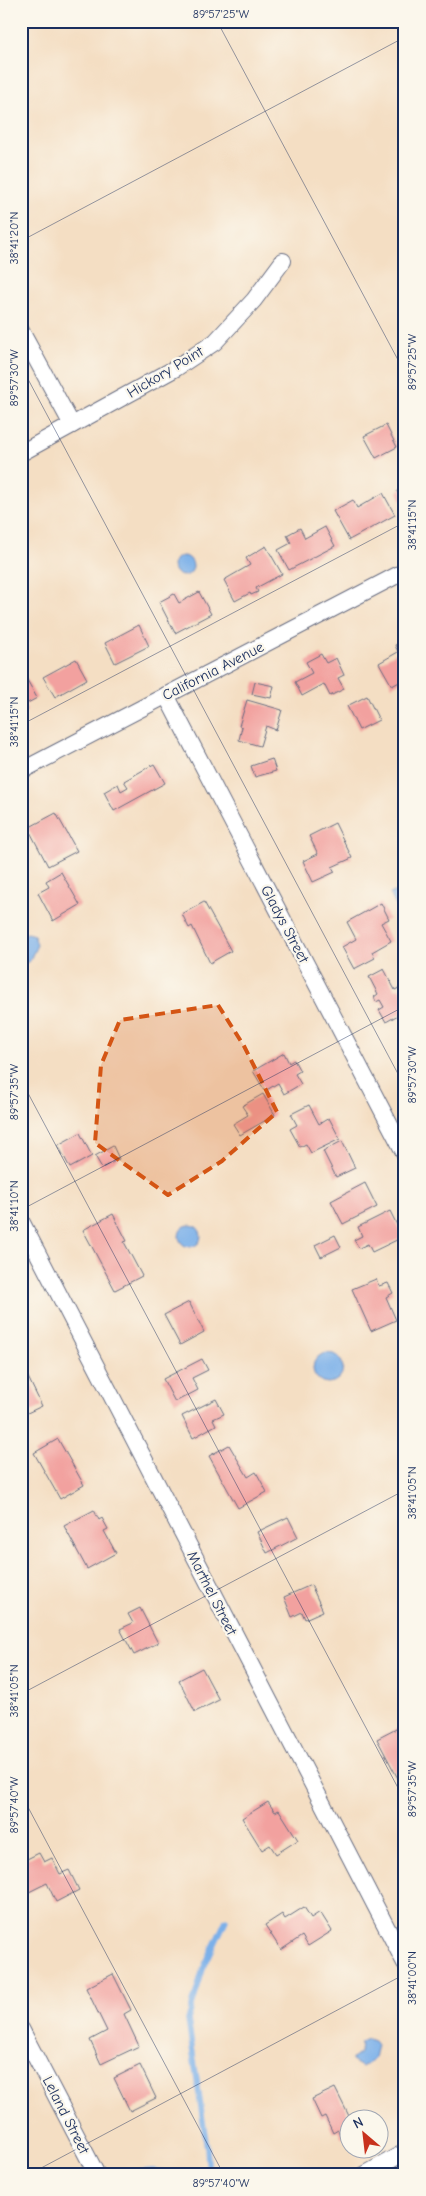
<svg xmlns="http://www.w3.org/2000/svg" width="426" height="2196" viewBox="0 0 426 2196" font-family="'Comic Neue',sans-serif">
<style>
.water{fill:#7bb0e9;stroke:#4b70a4}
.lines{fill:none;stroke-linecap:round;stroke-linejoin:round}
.stream{stroke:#7bb0e9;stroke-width:5.5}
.building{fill:#f2a19f}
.minor-casing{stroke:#676c81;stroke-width:18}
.minor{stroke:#fff;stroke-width:16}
.marked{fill:#d45514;fill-opacity:0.2;stroke:#d45514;stroke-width:4;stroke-dasharray:10 6;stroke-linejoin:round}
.ticks{fill:none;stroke:#1b2f5e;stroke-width:1;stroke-opacity:0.45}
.labels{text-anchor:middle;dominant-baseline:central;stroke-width:4.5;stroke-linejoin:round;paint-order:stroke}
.street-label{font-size:15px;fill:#1b2f5e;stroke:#fbf7ec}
.neatline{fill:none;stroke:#1b2f5e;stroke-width:2}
.ticks-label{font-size:12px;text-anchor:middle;fill:#1b2f5e}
</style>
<rect width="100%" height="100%" fill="#fbf7ec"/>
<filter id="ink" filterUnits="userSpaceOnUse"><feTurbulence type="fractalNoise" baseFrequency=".02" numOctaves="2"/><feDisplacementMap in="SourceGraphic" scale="10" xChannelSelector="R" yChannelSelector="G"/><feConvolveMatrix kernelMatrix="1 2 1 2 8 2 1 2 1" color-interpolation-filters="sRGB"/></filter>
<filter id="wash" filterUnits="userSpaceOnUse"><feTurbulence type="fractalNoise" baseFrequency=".0096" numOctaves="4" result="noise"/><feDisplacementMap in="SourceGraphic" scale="20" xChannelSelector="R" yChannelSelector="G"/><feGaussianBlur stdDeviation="1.12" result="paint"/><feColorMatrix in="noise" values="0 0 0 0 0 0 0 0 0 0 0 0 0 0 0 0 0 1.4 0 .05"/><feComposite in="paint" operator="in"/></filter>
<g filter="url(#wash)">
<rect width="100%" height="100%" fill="#f4dec3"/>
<g class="water">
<circle cx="183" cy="566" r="10"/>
<path d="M405 887V923L390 894Z"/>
<path d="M27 933 34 935 37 945 29 962 21 963V937Z"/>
<circle cx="190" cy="1236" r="11"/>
<circle cx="328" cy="1368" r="15"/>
<path d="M368 2039 374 2041 377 2045 374 2058 362 2067 352 2061V2059L360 2053 361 2042Z"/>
</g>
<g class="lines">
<g class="stream">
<path d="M127 2173 153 2171 182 2175"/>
<path d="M209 2175 207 2148 188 2020 203 1969 226 1920"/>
</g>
</g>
<g id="blocks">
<g class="building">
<path d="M386 425 397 447 376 458 364 436Z"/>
<path d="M405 487V506L397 491Z"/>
<path d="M383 493 395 515 349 540 333 511 353 500 357 508Z"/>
<path d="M325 527 335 546 289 570 278 550 291 543 287 535 300 528 305 538Z"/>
<path d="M266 546 282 574 256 588 258 592 251 595 250 593 235 601 224 580 250 565 246 558Z"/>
<path d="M199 592 211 614 175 633 159 602 174 594 179 603Z"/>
<path d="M139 625 149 646 115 663 105 643Z"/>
<path d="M405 640V679L392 686 379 663 398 652 395 645Z"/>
<path d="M321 654 326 663 336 658 344 675 338 678 344 689 330 696 324 684 302 696 295 682 312 673 306 662Z"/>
<path d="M76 659 87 679 55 697 43 677Z"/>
<path d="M26 678 37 698 24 705 27 711 21 714V680Z"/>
<path d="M255 682 274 686 271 698 252 694Z"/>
<path d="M367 696 379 720 359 730 347 706Z"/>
<path d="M247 700 282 710 276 730 266 726 260 746 239 740 242 727 239 726Z"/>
<path d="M272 759 276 771 255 777 251 766Z"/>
<path d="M154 764 165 783 114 811 104 792 118 784 121 791 128 787 124 781Z"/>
<path d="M56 813 77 851 48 866 28 828Z"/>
<path d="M335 823 352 858 332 867 335 872 313 882 303 861 318 854 309 836Z"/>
<path d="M61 872 80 905 53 921 38 893 49 887 46 881Z"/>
<path d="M204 902 231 951 210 963 192 926 189 928 182 914Z"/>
<path d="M381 903 389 919 381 923 391 941 372 952 375 958 354 969 342 947 356 939 347 922Z"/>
<path d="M384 969 395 990 399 988 405 998V1011L386 1022 379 1010 384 1007 380 1000 376 1002 374 997 378 994 369 977Z"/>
<path d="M284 1053 289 1063 294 1060 300 1071 295 1074 301 1084 284 1094 278 1083 265 1091 253 1071Z"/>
<path d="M263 1094 275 1115 240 1135 233 1124 248 1115 242 1106Z"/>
<path d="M309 1105 319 1124 329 1118 340 1139 311 1153 306 1144 300 1147 290 1129 297 1125 291 1114Z"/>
<path d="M80 1133 92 1156 70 1168 58 1145Z"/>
<path d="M342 1141 355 1168 336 1177 323 1151Z"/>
<path d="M113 1146 119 1159 102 1168 95 1156Z"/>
<path d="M365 1183 377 1207 343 1224 331 1201Z"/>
<path d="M390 1211 403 1237 372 1252 368 1244 359 1248 354 1240 362 1236 358 1227Z"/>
<path d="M113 1214 127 1241 124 1242 142 1276 115 1290 83 1230Z"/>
<path d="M335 1235 341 1247 321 1257 315 1245Z"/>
<path d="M376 1279 379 1286 388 1283 393 1293 386 1297 396 1320 371 1331 352 1289Z"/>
<path d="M189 1302 204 1332 180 1345 164 1315Z"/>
<path d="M202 1359 208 1370 192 1378 198 1390 175 1402 163 1379Z"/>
<path d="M25 1371 42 1406 21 1416V1372Z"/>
<path d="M216 1399 224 1414 213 1419 216 1425 193 1438 182 1416Z"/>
<path d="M58 1439 84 1485 60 1499 34 1453Z"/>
<path d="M229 1445 248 1477 256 1472 267 1492 238 1508 209 1456Z"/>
<path d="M94 1510 99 1520 102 1518 108 1529 104 1531 116 1553 87 1569 64 1526Z"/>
<path d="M288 1517 298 1537 267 1553 257 1532Z"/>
<path d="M311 1585 323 1611 305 1619 302 1612 292 1617 284 1597Z"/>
<path d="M140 1608 158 1643 134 1655 120 1629 133 1623 128 1614Z"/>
<path d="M202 1668 219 1700 195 1712 179 1680Z"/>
<path d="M402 1726 405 1732V1784L402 1786 377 1739Z"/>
<path d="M268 1802 275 1812 279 1810 298 1840 276 1854 270 1845 262 1850 242 1818Z"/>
<path d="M39 1853 44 1862 52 1858 60 1874 69 1870 79 1890 56 1902 47 1883 21 1896V1862Z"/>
<path d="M304 1907 311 1918 320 1912 332 1931 308 1946 302 1936 281 1950 265 1925 282 1914 285 1919Z"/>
<path d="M113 1974 131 2010 124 2014 139 2046 101 2064 90 2040 107 2031 86 1988Z"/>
<path d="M140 2065 156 2098 130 2111 114 2078Z"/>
<path d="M335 2088 350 2118 347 2126 348 2135 342 2138 338 2130 333 2133 325 2116 321 2118 312 2099Z"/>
</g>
</g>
</g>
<g filter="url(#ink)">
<use href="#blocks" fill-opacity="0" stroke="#676c81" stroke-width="1"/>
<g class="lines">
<defs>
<g id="minor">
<path d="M21 331 72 425"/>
<path d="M21 453 176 368 215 342 254 300 283 261"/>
<path d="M166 695 405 1154"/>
<path d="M21 771 405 571"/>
<path d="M21 1221 405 1963"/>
<path d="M21 2029 97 2175"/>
<path d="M364 2175 405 2152"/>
</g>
</defs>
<use href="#minor" class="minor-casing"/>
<use href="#minor" class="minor"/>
</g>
</g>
<path class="marked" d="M218 1005 244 1046 277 1112 222 1161 168 1195 95 1143 101 1065 120 1020Z"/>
<path class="ticks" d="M217 21 405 373M21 241 405 37M21 366 405 1087M21 725 405 522M21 1080 405 1801M21 1210 405 1006M21 1694 405 1490M21 1794 224 2175M28 2175 405 1974"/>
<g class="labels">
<g class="street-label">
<text transform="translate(165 372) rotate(-31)">Hickory Point</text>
<text transform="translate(213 671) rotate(-27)">California Avenue</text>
<text transform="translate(285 924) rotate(62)">Gladys Street</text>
<text transform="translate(212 1593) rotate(63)">Marthel Street</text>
<text transform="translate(66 2115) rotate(63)">Leland Street</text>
</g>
</g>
<rect width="426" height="2196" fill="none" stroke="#fbf7ec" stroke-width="55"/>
<g transform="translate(364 2134) rotate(332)"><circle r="24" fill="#fbf7ec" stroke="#a1a7b3"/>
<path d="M0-4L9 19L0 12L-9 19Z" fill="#c8321e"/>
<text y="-8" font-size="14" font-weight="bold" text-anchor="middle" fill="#1b2f5e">N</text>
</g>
<rect x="28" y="28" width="370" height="2140" class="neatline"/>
<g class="ticks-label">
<text x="221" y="18">89°57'25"W</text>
<text transform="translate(14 238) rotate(-90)" y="4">38°41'20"N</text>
<text transform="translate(412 362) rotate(-90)" y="4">89°57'25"W</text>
<text transform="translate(14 378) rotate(-90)" y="4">89°57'30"W</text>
<text transform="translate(412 525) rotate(-90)" y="4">38°41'15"N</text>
<text transform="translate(14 722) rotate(-90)" y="4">38°41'15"N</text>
<text transform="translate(412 1075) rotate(-90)" y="4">89°57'30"W</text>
<text transform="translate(14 1092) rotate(-90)" y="4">89°57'35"W</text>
<text transform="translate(14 1206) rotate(-90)" y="4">38°41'10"N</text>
<text transform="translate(412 1493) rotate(-90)" y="4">38°41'05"N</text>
<text transform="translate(14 1691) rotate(-90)" y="4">38°41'05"N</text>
<text transform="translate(412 1789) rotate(-90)" y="4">89°57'35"W</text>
<text transform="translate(14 1805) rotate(-90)" y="4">89°57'40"W</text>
<text transform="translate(412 1978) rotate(-90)" y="4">38°41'00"N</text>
<text x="221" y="2187">89°57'40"W</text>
</g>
</svg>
